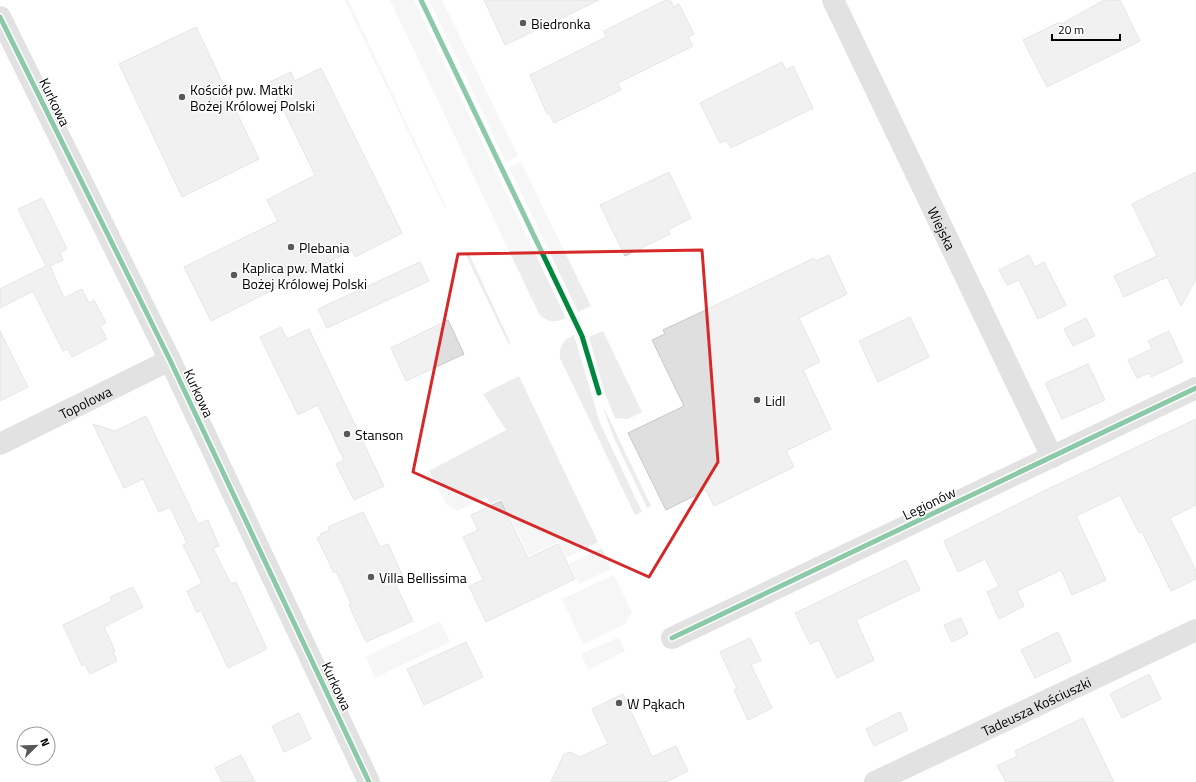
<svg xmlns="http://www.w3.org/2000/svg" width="1196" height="782" viewBox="0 0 1196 782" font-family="'Titillium Web',sans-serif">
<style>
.green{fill:#ececec}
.building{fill:#dfdfdf;stroke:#c7c7c7}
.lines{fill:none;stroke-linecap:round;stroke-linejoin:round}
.minor{stroke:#bebebe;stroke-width:22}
.cycleway-casing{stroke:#fff;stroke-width:8}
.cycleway{stroke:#00873e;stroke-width:5}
.marked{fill:none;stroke:#d62828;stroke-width:3;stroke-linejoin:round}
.poi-dot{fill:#595959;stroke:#fff;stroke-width:1.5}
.labels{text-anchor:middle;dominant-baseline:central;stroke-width:3;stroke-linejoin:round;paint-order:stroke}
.poi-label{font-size:14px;fill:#000;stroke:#fff;text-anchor:start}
.street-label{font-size:14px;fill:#000;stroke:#fff}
</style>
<rect width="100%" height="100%" fill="#fff"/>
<g class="green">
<path d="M345 0H348L446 206 445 209Z"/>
<path d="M390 0H414L566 318C555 323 548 323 539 314Z"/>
<path d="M429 0H442L518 156 506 162Z"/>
<path d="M521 162 591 306 578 312 509 167Z"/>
<path d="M465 253 469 254 510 342 509 345Z"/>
<path d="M603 331 642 412 628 419 615 418 605 394 589 337Z"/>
<path d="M574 335 600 423 642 512 635 515 560 358C559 346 563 340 574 335Z"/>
<path d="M519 376 598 542 566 558 558 542 529 556 501 499 490 504 486 497 457 511 446 504 429 471 506 430 483 394Z"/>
<path d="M602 404 651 506 647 508 613 436Z"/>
<path d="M602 548 611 569 579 584 569 564Z"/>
<path d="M614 575 632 612 625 624 583 644 562 599Z"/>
<path d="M440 621 450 642 375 678 366 657Z"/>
<path d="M619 637 625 651 588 670 581 654Z"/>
</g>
<g class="building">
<path d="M484 0H599L505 45Z"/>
<path d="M666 0H670L674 7 679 4 694 34 688 37 693 46 618 83 621 90 554 123 549 113 547 114 530 75 606 37 604 31Z"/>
<path d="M1104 0H1120L1140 41 1047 87 1023 40 1058 23H1063Z"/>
<path d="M196 27 259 159 182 197 119 64Z"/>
<path d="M782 62 786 70 793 66 813 108 731 148 726 140 720 143 700 103Z"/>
<path d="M321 68 402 233 355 257 352 250 211 321 184 267 278 221 267 200 315 175 270 82 291 72 295 81Z"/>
<path d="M669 172 691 218 668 230 670 234 625 256 600 205Z"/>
<path d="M1196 172V279L1181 306 1167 277 1124 297 1114 276 1157 256 1132 204Z"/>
<path d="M42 198 67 249 60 253 63 260 50 266 64 298 82 289 89 303 94 300 106 323 100 326 107 339 72 357 68 349 63 351 33 291 0 308V289L46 266 18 209Z"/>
<path d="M829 255 847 294 799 318 820 362 803 370 831 429 786 451 794 467 714 506 706 490 666 510 628 433 684 406 652 340 665 334 663 330 695 315 814 258 816 261Z"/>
<path d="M1029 255 1035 267 1044 262 1066 305 1038 319 1019 280 1007 285 999 270Z"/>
<path d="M420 262 429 281 327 328 318 309Z"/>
<path d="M910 317 929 357 878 382 859 341Z"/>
<path d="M1086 318 1095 336 1073 346 1064 329Z"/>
<path d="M448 320 464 354 406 381 391 348Z"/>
<path d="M281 327 287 339 309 329 384 486 354 500 336 464 344 460 318 405 298 415 260 337Z"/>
<path d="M0 331 28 387 0 401Z"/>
<path d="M1169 331 1183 362 1151 377 1149 373 1137 378 1128 360 1152 349 1148 341Z"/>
<path d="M1088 364 1105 400 1062 419 1045 383Z"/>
<path d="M146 416 198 524 208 520 219 546 213 548 231 584 236 582 267 649 228 668 201 610 197 613 187 591 202 583 183 545 187 543 170 507 159 512 143 479 124 488 93 424 115 431Z"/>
<path d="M1196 419V505L1170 518 1196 571V579L1171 591 1142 532 1139 533 1120 495 1076 516 1106 580 1072 595 1061 570 1017 591 1024 606 999 619 987 592 999 586 985 559 958 572 944 541 1046 490Z"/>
<path d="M501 501 528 558 558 544 575 579 486 622 469 586 483 580 463 537 478 530 471 515Z"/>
<path d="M363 512 380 547 388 544 405 581 396 585 413 621 366 642 349 605 351 604 336 571 334 573 317 538 321 536 320 534 329 530 328 527Z"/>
<path d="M906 560 920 590 856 620 874 660 837 678 819 640 810 644 795 613Z"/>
<path d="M133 587 143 607 104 627 115 651 113 652 117 661 90 674 85 664 82 666 63 625 112 601 110 597Z"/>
<path d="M961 618 968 634 952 642 944 625Z"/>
<path d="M1058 632 1071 661 1035 678 1021 650Z"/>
<path d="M750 638 761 660 751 665 772 708 748 720 734 690 737 688 720 652Z"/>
<path d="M466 642 483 677 424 705 407 669Z"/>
<path d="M1149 674 1161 699 1122 718 1110 694Z"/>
<path d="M623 694 652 757 676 746 688 771 666 782H551L564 754 570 752 580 757 608 744 592 709Z"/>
<path d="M900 712 908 730 874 746 866 729Z"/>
<path d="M299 713 311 739 284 752 272 726Z"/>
<path d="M1083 718 1114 782H1006L997 766 1017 756 1015 751Z"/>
<path d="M241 755 255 782H222L215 768Z"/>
</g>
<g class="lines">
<g class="minor">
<path id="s1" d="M833 0 1052 457"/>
<path d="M0 17 170 360 369 782"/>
<path id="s2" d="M0 444 170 360"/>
<path d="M672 638 1196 388"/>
<path id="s3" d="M875 782 1196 630"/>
</g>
<defs>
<g id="cycleway">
<path d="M421 0 582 336 599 393"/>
<path d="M0 17 170 360 369 782"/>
<path d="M672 638 1196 388"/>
</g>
</defs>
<use href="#cycleway" class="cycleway-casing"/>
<use href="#cycleway" class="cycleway"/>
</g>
<path d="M0 0H1196V782H0ZM702 250 718 462 649 577 413 472 458 254Z" fill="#fff" fill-opacity=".55" fill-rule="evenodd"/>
<path class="marked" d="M702 250 718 462 649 577 413 472 458 254Z"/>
<g class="poi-dot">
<circle cx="523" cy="23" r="4"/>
<circle cx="182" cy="97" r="4"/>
<circle cx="291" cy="247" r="4"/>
<circle cx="234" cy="275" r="4"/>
<circle cx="757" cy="400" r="4"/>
<circle cx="347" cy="434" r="4"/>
<circle cx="371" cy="577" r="4"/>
<circle cx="619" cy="703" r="4"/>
</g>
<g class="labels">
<g class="poi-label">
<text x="531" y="23">Biedronka</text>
<text x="190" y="89">Kościół pw. Matki<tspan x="190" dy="16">Bożej Królowej Polski</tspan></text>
<text x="299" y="247">Plebania</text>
<text x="242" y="267">Kaplica pw. Matki<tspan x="242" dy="16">Bożej Królowej Polski</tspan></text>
<text x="765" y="400">Lidl</text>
<text x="355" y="434">Stanson</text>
<text x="379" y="577">Villa Bellissima</text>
<text x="627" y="703">W Pąkach</text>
</g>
<g class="street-label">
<text transform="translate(55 102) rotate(64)">Kurkowa</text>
<text stroke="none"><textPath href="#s1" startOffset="253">Wiejska</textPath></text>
<text transform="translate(199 393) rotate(65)">Kurkowa</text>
<text stroke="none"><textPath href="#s2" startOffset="95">Topolowa</textPath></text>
<text transform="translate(929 503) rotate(-26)">Legionów</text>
<text transform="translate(337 686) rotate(65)">Kurkowa</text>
<text stroke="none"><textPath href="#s3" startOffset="178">Tadeusza Kościuszki</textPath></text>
</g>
</g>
<g transform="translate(36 746) rotate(67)"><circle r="19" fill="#ffffff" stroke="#999999"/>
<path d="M0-3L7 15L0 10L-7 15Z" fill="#595959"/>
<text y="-6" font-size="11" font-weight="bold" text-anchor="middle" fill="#000000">N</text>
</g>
<path d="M1052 34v6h68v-6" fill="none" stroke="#000000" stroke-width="2"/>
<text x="1058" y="34" font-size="12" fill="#000000" stroke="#ffffff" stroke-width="3" paint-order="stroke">20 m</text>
</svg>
